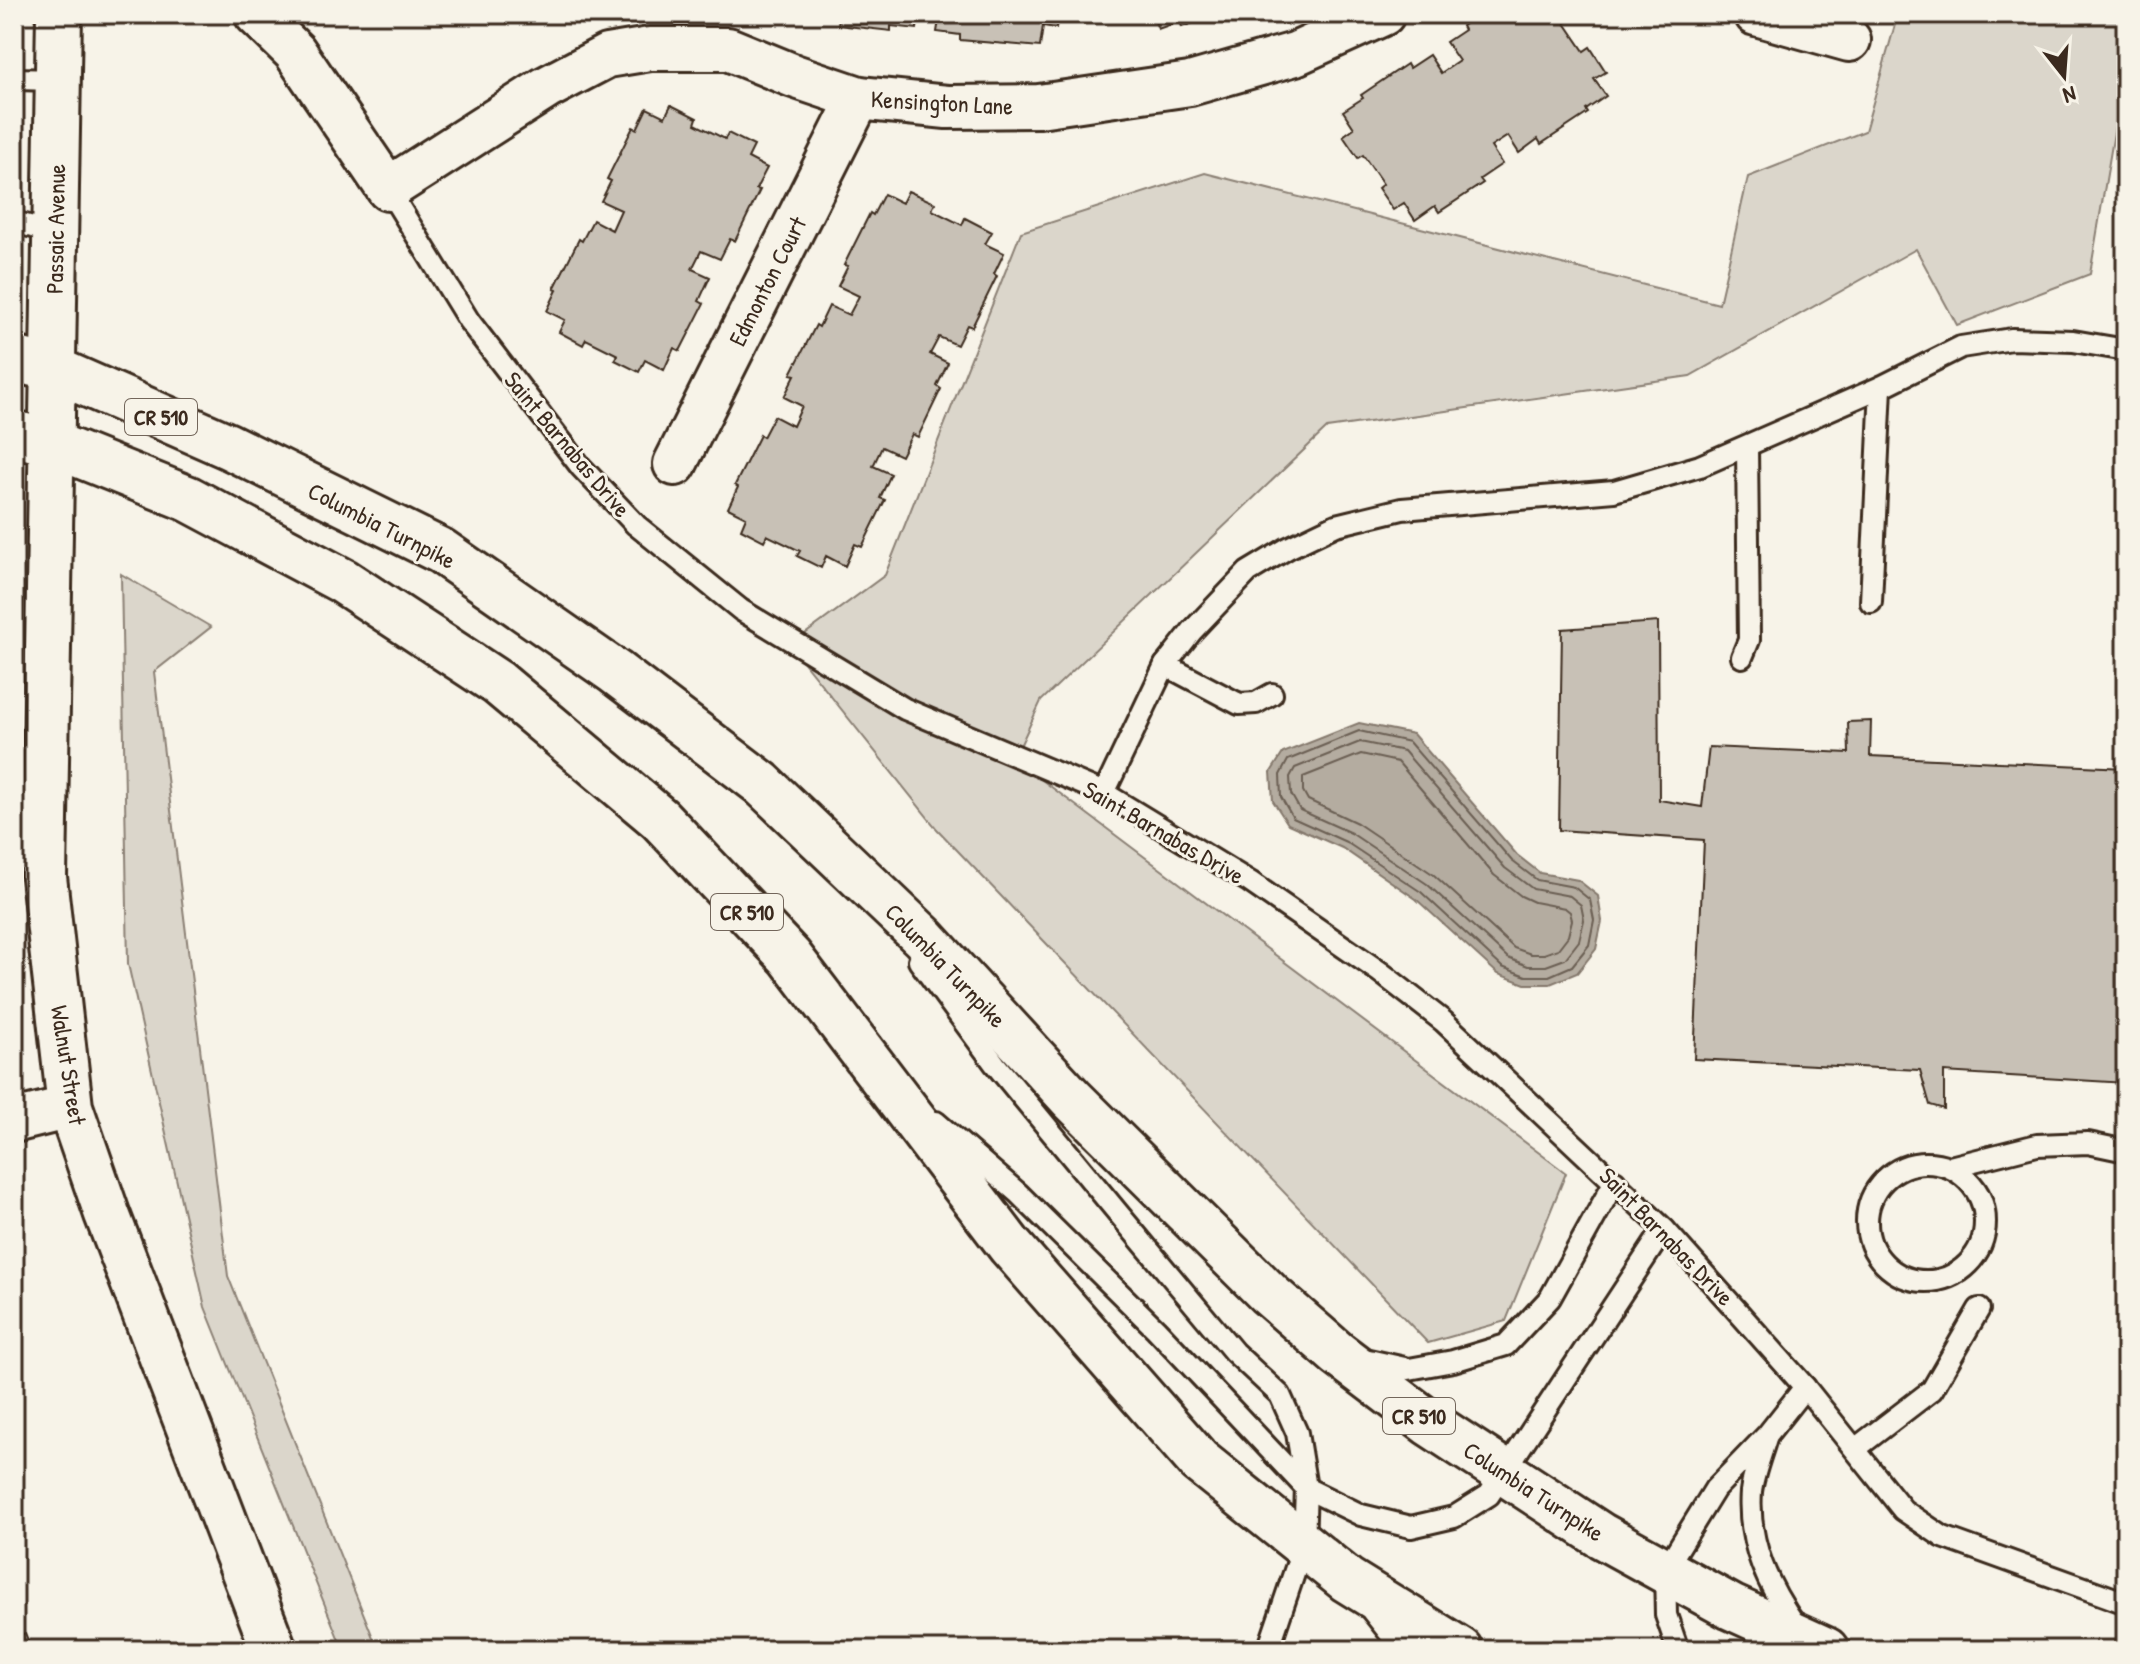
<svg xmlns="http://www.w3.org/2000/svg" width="2140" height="1664" viewBox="0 0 2140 1664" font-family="'Patrick Hand',sans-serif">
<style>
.green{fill:#dbd6cb;stroke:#8b8074;stroke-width:2}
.water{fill:#b4aca0;stroke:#84786c;stroke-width:2}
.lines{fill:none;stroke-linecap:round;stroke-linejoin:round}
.shore{stroke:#6b5e52;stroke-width:2}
.building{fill:#c8c1b6;stroke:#3b2a1e;stroke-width:2}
.lane-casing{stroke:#3b2a1e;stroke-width:26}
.street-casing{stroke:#3b2a1e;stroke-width:48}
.secondary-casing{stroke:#3b2a1e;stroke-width:50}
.primary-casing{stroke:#3b2a1e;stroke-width:50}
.lane{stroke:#f7f3e8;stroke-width:20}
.street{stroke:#f7f3e8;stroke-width:42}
.secondary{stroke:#f7f3e8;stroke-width:44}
.primary{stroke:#f7f3e8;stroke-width:44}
.labels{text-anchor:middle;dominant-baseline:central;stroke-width:6;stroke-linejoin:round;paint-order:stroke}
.shield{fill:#f7f3e8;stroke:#73665b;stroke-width:2}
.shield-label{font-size:22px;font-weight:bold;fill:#3b2a1e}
.street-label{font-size:24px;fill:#3b2a1e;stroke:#f7f3e8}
</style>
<rect width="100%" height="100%" fill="#f7f3e8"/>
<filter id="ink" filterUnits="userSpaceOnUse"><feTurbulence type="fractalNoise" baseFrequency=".0125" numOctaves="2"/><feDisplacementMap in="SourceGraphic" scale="16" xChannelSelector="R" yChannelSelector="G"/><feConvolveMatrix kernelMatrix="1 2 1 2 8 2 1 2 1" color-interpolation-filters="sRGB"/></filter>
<g filter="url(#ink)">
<g class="green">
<path d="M1898 14H2126V62L2090 274 1957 325 1916 249 1690 376 1327 428 1041 701 1014 759 1566 1173 1506 1321 1428 1343 937 829 790 645 885 575 1021 232 1205 173 1719 304 1748 177 1865 131Z"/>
<path d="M121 574 211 627 154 672 228 1276 378 1650H343L205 1307 128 964Z"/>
</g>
<path class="water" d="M1359 723 1413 734 1517 855 1540 873 1578 880 1598 896 1602 921 1596 949 1577 973 1550 984H1525L1498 974 1416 899 1342 848 1288 824 1273 801 1271 772 1283 753Z"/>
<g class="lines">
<g class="shore">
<path d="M1359 731 1409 742 1512 861 1537 880 1574 887 1590 900 1594 920 1589 945 1572 966 1549 976H1526L1502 967 1421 892 1346 842 1293 818 1281 797 1280 775 1288 760Z"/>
<path d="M1360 742 1404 751 1505 868 1533 889 1570 896 1581 905 1584 920 1579 941 1565 959 1546 966H1528L1508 958 1427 884 1351 833 1300 810 1291 794 1290 777 1295 768Z"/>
<path d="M1361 754 1398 762 1494 875 1521 896 1534 902 1565 908 1570 912 1572 920 1568 936 1558 949 1544 954H1531L1514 948 1434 875 1357 823 1308 800 1303 791V777Z"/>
</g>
</g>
<g class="building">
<path d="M816 14H919L917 29 891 26V31L838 25 839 18Z"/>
<path d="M940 14H1058L1056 28 1043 26 1040 47 960 40V35L937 32Z"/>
<path d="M1152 14H1218L1182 27 1180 21 1158 29Z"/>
<path d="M1480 14H1567L1571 19 1565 23 1584 51 1590 47 1606 72 1594 79 1606 96 1586 110 1588 113 1541 144 1538 139 1519 153 1508 136 1491 147 1502 164 1480 179 1483 183 1439 212 1435 206 1415 220 1404 203 1393 210 1378 188 1383 184 1363 155 1358 158 1343 136 1354 128 1343 111 1363 98 1361 95 1407 64 1409 68 1429 55 1441 73 1459 61 1446 42 1464 30 1462 26Z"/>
<path d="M671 105 697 118 695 124 725 139 728 133 754 146 748 158 767 168 756 189 760 190 735 241 730 239 720 259 701 251 692 269 710 277 699 301 704 304 680 351 674 348 664 370 645 360 639 372 615 360 618 355 586 339 583 345 559 332 565 320 547 311 557 290 554 289 579 239 582 241 593 220 612 230 621 210 601 201 611 181 607 179 633 127 637 129 647 108 665 117Z"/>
<path d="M908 191 935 203 932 210 962 225 965 218 992 232 985 244 1004 253 994 274 997 276 972 327 967 325 957 345 939 337 930 354 948 363 937 386 941 389 918 437 912 434 901 456 882 447 873 466 891 474 880 498 885 500 862 547 855 544 845 566 826 556 821 568 797 556 800 551 767 535 764 541 741 529 746 517 728 508 738 487 735 485 760 435 763 437 774 416 793 426 802 406 784 397 795 375 791 374 816 325 819 327 829 306 849 315 859 296 838 286 848 266 844 265 870 213 873 215 884 194 902 203Z"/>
<path d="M1658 622 1659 800 1702 807 1709 747 1849 753 1848 722 1871 721 1870 756 2126 768V1083L1944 1072V1109L1930 1105 1920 1070 1694 1059 1704 840 1559 830 1562 629Z"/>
<path d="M25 1633 32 1650H14V1638Z"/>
</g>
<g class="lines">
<defs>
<g id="lane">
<path d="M14 79 58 80"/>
<path d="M388 189 469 321 581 467 636 525 741 610 905 709 1104 793 1250 882 1380 972 1443 1021 1664 1229 1805 1387 1903 1510 1943 1537 2126 1603"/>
<path d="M14 222 55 233"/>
<path d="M1871 602 1881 387"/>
<path d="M1742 657 1749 640 1747 447"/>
<path d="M1165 665 1239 704 1256 703 1272 694"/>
<path d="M1104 793 1165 665 1192 631 1248 572 1288 548 1336 525 1402 509 1614 491 1700 466 1881 387 1961 347 2012 339 2073 341 2126 350"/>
<path d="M919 961 995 1064 1118 1213 1234 1352 1280 1395 1297 1433 1306 1488 1304 1544 1268 1650"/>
<path d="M936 1122 1018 1193 1156 1329 1306 1488 1361 1515 1411 1527 1454 1517 1489 1495 1664 1229"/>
<circle cx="1926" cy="1222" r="59"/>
<path d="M1950 1167 2037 1145 2088 1143 2126 1151"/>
<path d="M1364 1359 1409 1369 1453 1361 1506 1345 1550 1298 1615 1181"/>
<path d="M1766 1438C1761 1455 1753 1475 1751 1492 1747 1544 1769 1588 1798 1629"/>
<path d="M1855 1449 1932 1390 1979 1309"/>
<path d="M1372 1611 1403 1650"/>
<path d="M1678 1650 1666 1615 1665 1570 1715 1489 1767 1435 1805 1387"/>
</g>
<g id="street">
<path d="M256 14 295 52 388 189 546 88 607 56 650 49H728L794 76 859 98 947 107 1039 106 1190 84 1295 54 1383 14"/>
<path d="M1756 14 1849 40"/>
<path d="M675 464 859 98"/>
<path d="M14 1121 70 1107"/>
</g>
<path id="secondary" d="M59 14 44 877 70 1107 107 1214 274 1650"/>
<g id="primary">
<path d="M14 359 53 369 228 446 441 551 615 672 761 783 924 938 1071 1098 1269 1294 1338 1354 1429 1423 1600 1535 1731 1607 1826 1650"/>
<path d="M14 433 52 444 189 499 343 581 498 683 660 819 790 957 1010 1246 1199 1461 1347 1580 1460 1650"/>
</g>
</defs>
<use href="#lane" class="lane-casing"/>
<use href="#street" class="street-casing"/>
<use href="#secondary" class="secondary-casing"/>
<use href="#primary" class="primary-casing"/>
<use href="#lane" class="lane"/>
<use href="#street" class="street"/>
<use href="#secondary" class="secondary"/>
<use href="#primary" class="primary"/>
</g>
</g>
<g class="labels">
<g class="shield">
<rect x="125" y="399" width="72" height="36" rx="6"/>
<rect x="711" y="894" width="72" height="36" rx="6"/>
<rect x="1383" y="1398" width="72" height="36" rx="6"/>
</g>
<g class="shield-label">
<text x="161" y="417">CR 510</text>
<text x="747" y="912">CR 510</text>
<text x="1419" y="1416">CR 510</text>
</g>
<g class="street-label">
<text transform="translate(942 102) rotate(3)">Kensington Lane</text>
<text transform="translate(55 229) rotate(-89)">Passaic Avenue</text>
<text transform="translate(767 281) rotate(-63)">Edmonton Court</text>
<text transform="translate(568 444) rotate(50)">Saint Barnabas Drive</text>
<text transform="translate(382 525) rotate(27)">Columbia Turnpike</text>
<text transform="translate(1164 832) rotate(30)">Saint Barnabas Drive</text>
<text transform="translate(946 965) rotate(46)">Columbia Turnpike</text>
<text transform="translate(69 1065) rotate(81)">Walnut Street</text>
<text transform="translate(1667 1236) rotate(46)">Saint Barnabas Drive</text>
<text transform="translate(1534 1491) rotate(33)">Columbia Turnpike</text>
</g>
</g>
<rect width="2140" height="1664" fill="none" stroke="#f7f3e8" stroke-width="48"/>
<rect x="24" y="24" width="2092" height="1616" fill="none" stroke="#3b2a1e" stroke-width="3" filter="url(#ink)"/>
<g transform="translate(2064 76) rotate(163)" stroke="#f7f3e8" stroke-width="6" paint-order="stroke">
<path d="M0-6L14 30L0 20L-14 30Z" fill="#3b2a1e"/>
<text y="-12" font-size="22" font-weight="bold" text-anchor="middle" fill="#3b2a1e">N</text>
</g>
</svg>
